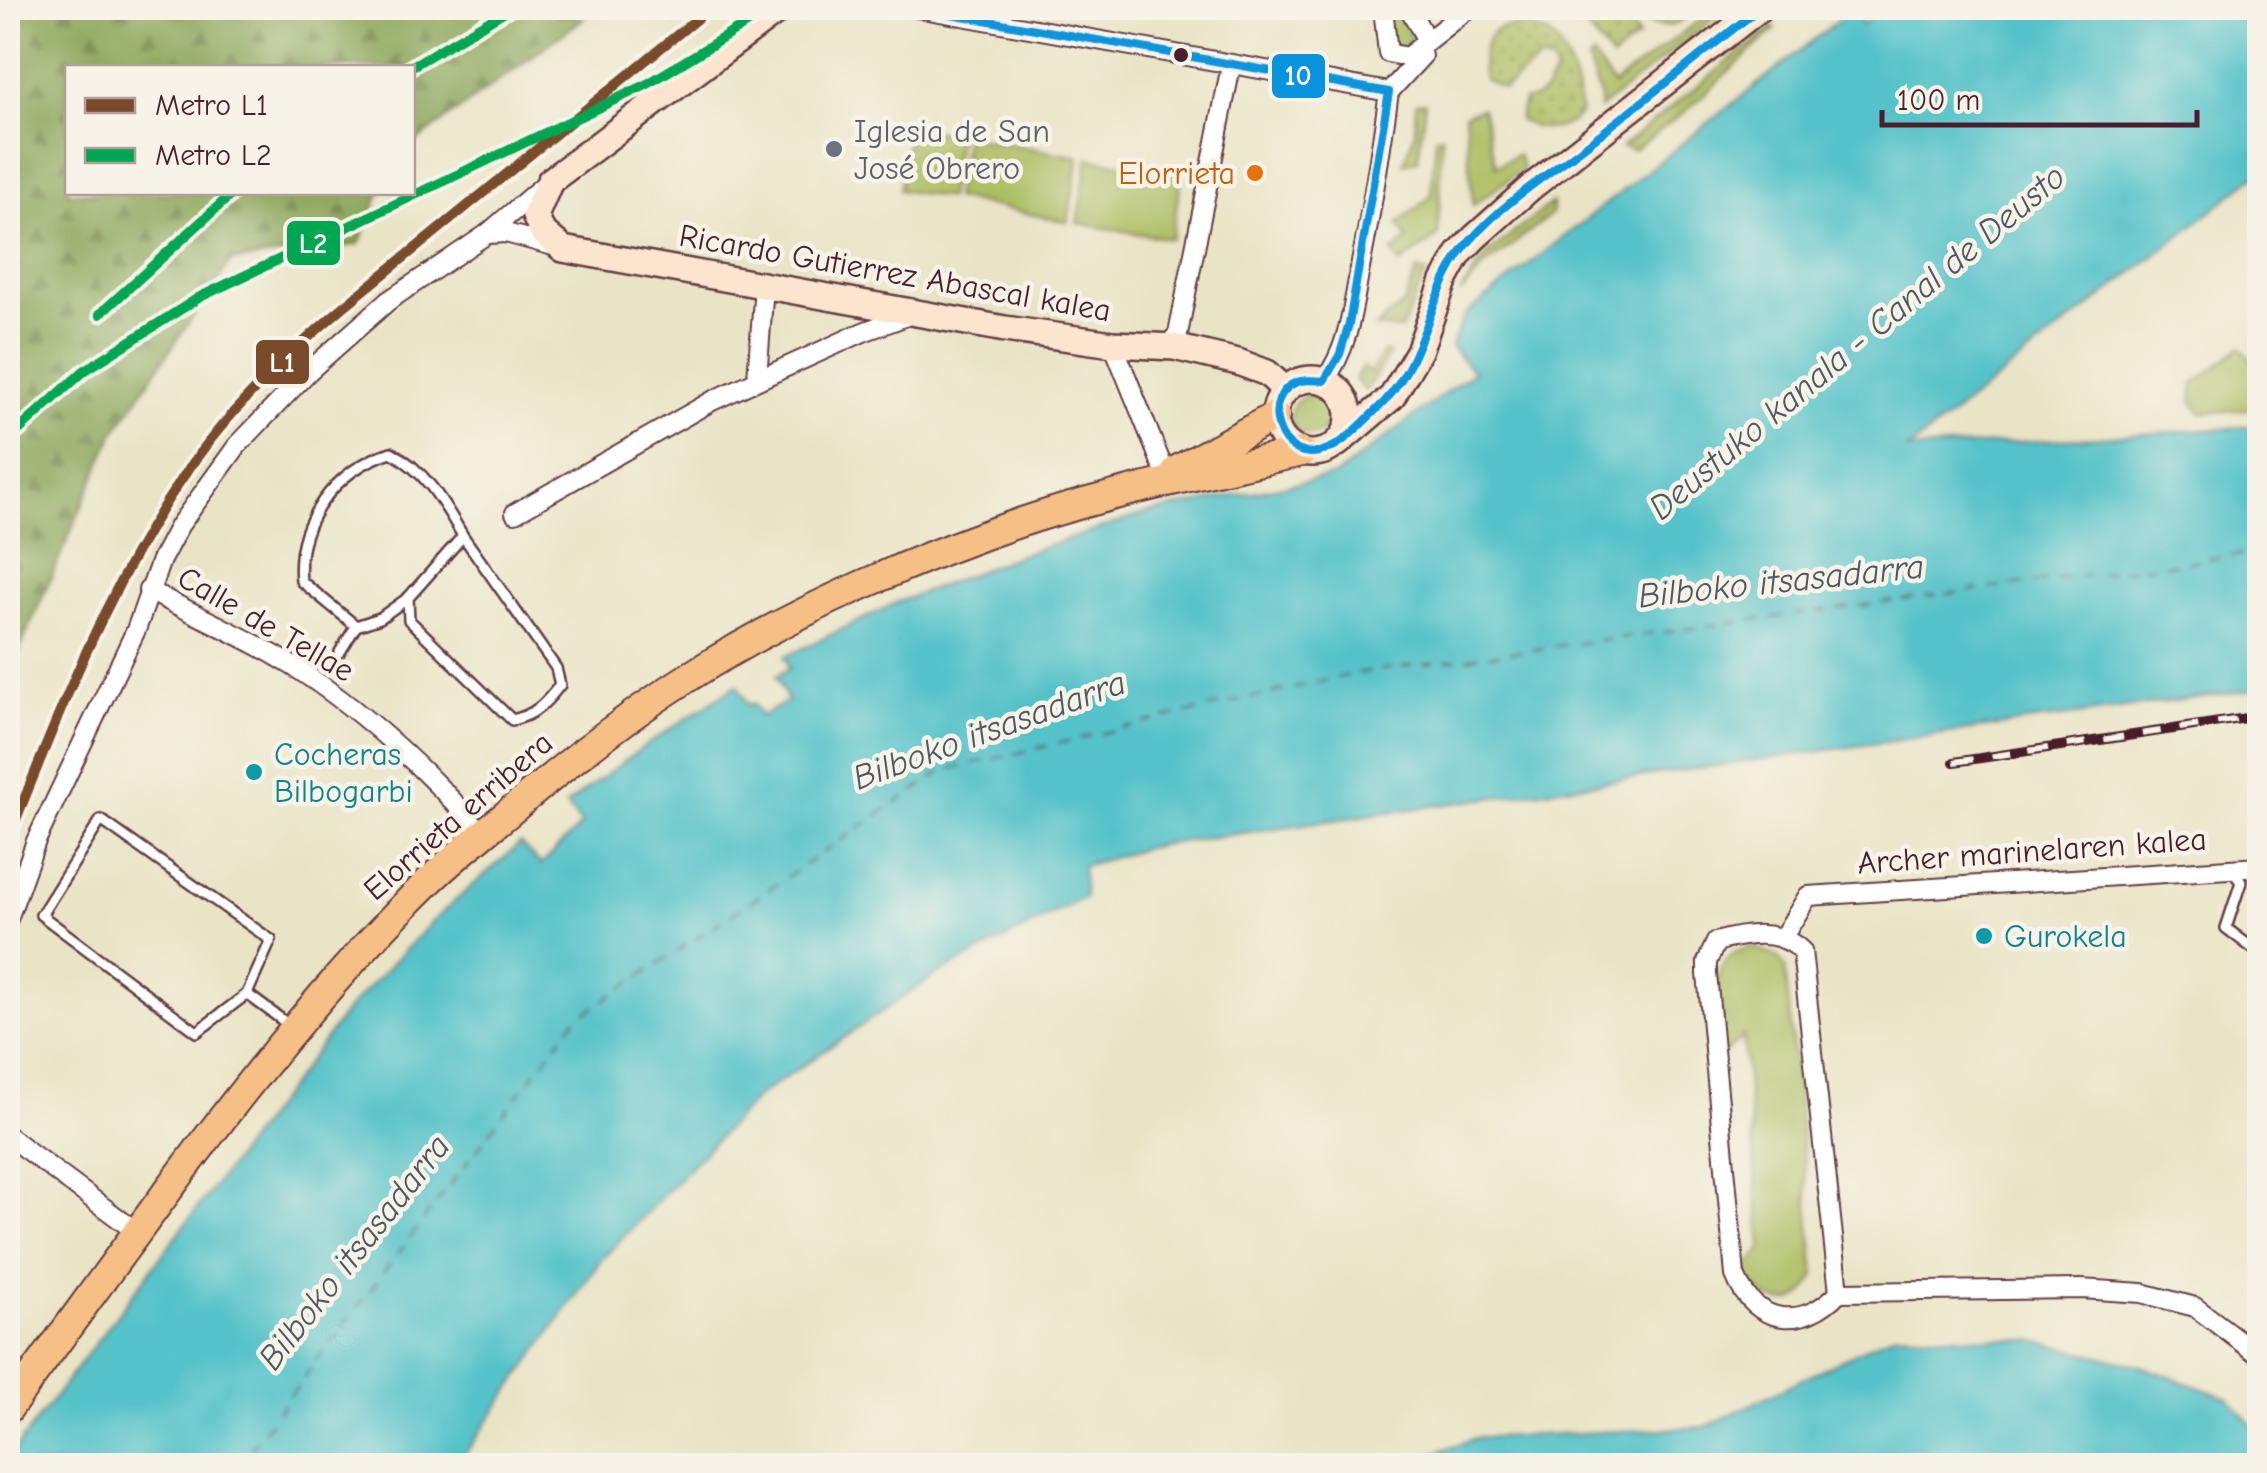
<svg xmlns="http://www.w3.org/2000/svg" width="2267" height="1473" viewBox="0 0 2267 1473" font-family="'Comic Neue',sans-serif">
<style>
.green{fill:#abbd60;stroke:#7a6e46;stroke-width:2.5}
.forest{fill:url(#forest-firs);stroke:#696240;stroke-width:2.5}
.park{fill:url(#park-dots);stroke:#7a6e46;stroke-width:2.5}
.water{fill:#54c2c9;stroke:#4f707a;stroke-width:2.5}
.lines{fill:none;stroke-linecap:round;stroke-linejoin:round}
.ferry{stroke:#4e5862;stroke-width:2.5;stroke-dasharray:12 10;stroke-linecap:butt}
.lane-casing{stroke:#623d42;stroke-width:14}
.street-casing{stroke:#623d42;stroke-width:22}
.secondary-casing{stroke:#623d42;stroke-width:30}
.primary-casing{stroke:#623d42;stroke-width:32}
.lane{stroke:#fff;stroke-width:9}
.street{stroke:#fff;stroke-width:18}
.secondary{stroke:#fbe5cf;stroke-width:25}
.primary{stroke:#f5bf86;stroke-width:28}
.rail-casing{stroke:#4a1f2b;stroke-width:10}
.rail{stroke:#f7f3e8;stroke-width:6;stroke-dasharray:19;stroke-linecap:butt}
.bus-1-casing{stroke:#f7f3e8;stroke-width:15}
.bus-1{stroke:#0994dd;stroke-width:8}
.metro-1-casing{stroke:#f7f3e8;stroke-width:18}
.metro-2-casing{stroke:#f7f3e8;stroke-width:18}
.metro-1{stroke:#7a4b2a;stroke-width:10}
.metro-2{stroke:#00a651;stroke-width:10}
.bus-dot{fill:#4a1f2b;stroke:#f7f3e8;stroke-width:4}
.worship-dot{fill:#6b7280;stroke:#f7f3e8;stroke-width:4}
.food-dot{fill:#e8710a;stroke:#f7f3e8;stroke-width:4}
.culture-dot{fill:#0f9aa8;stroke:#f7f3e8;stroke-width:4}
.labels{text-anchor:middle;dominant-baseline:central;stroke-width:9;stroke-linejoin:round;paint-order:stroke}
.worship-label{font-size:32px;fill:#5b616d;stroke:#f7f3e8;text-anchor:start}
.food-label{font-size:32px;fill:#c56008;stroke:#f7f3e8;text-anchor:end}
.street-label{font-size:32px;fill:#4a1f2b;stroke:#f7f3e8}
.culture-label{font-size:32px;fill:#0d838f;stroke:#f7f3e8;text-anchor:start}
.water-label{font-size:35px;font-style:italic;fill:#4e5862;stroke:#f7f3e8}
.line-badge{stroke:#f7f3e8;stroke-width:4}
.badge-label{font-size:28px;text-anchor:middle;font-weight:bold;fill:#fff}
</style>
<defs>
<pattern id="forest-firs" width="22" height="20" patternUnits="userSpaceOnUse" patternTransform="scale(2.5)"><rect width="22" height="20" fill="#88a456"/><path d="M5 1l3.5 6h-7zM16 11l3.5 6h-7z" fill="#718547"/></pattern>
<pattern id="park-dots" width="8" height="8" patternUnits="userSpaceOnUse" patternTransform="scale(2.5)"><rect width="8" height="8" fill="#abbd60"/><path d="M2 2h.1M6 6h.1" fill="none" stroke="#8d994f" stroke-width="1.8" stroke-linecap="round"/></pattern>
</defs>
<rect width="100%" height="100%" fill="#f7f3e8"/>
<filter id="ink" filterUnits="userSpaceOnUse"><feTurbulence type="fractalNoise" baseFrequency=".01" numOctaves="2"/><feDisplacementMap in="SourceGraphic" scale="20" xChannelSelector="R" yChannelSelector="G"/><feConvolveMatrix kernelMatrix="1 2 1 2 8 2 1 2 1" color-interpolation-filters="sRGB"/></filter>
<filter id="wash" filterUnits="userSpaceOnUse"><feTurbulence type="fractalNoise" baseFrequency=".0048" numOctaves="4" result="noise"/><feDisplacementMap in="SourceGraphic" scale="40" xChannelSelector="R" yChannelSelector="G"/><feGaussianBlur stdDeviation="2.25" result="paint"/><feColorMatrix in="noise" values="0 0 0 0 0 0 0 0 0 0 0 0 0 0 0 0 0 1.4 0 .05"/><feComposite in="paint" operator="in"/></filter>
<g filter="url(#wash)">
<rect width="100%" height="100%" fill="#eae4c6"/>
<g class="green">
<path d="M1383 8H1396L1413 40 1388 53Z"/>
<path d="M1716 8H1727L1599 109 1600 96 1588 61 1593 57 1613 85Z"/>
<path d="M1773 26 1775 29 1688 109 1634 150 1622 147Z"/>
<path d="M1425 102 1418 160 1404 164 1415 131 1416 103Z"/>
<path d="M1482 108 1496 166 1518 154 1523 169 1473 205 1465 114Z"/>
<path d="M910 126 959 135 948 198 899 190Z"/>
<path d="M1442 135 1438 236 1400 264 1392 252 1408 239 1398 224 1431 196 1436 136Z"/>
<path d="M966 136 1079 157 1068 222 954 198Z"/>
<path d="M1088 158 1182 175 1171 239 1077 223Z"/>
<path d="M1552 203V214L1485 266 1460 294 1484 257Z"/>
<path d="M1417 270 1426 274 1401 330 1375 327 1404 304Z"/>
<path d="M2241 347 2259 370V408L2201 413 2192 401 2194 384Z"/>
<path d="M1383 352 1390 354 1365 391 1355 379 1363 367 1370 373Z"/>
<circle cx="1311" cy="415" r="20"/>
<path d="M1753 947 1777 957 1785 967 1815 1275C1797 1317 1762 1305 1744 1271L1762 1249 1743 1036 1723 1055 1717 985C1718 963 1732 950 1753 947Z"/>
</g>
<path class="forest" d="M8 8H557L584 18 413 144 412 68H68V192L380 193 359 244 230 262 114 433 8 676Z"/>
<g class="park">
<path d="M1592 8H1617L1639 36 1612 59 1580 20Z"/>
<path d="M1633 8H1693C1678 32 1649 31 1633 8Z"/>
<path d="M1526 26C1533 29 1544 31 1550 35 1569 52 1577 88 1581 112 1566 132 1540 133 1519 120L1524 100C1544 100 1548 87 1556 71L1551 62 1538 61 1504 89 1484 79C1480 62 1482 35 1501 28 1508 25 1519 27 1526 26Z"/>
</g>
<g class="water">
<path d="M1854 8H1860L1861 25 1883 8H2259V173L1907 450 2259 426V689L1157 845 1082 866 1085 897 934 976 758 1096 600 1261 457 1465H8V1459L348 1009 436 918 520 844 541 865 582 825 566 805 642 748 737 685 748 705 753 703 761 716 788 701 776 676 790 668 785 657 896 603 1023 554 1147 513 1335 476 1473 372 1451 346 1465 315Z"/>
<path d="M1896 1333 2035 1341 2141 1366 2228 1398 2259 1432V1465H1402L1476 1438 1705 1427Z"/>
</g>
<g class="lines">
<path class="ferry" d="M237 1466 575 1020 945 770 1358 673 2260 552"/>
</g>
</g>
<g filter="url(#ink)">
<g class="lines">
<defs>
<g id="lane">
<path d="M356 626 380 618 408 598"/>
<path d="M340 652 356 626 301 581C295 522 335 470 391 452 426 471 443 502 463 536L408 598 409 620 512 720C535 715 545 704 560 685L556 668 463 536"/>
<path d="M2232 870 2241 882 2226 928 2260 954"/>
<path d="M247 994 197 1032 41 915 101 820 271 940 247 994 289 1025"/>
</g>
<g id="street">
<path d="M917 8 1389 92"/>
<path d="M1383 8 1388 53 1407 57 1469 8"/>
<path d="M1409 8 1426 39"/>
<path d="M1389 92 1422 56"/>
<path d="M487 234 506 233 557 247"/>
<path d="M1113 344 1166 475"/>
<path d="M1166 347 1178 334 1231 66"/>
<path d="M757 379 764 285"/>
<path d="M1324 381C1350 347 1353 303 1361 263 1372 206 1381 149 1389 92"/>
<path d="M515 513 712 401 863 332 912 314"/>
<path d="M148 590C200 618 256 641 305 674 371 718 431 775 483 834"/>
<path d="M8 919 36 841 136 630 161 560 179 526 237 446 309 371 388 301 487 234 545 184"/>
<path d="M1783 937 1808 896 2260 867"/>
<path d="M8 1136 138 1233"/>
<path d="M1839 1292 1802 951C1779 928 1745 934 1716 942L1707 962V974L1735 1275C1755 1326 1804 1330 1839 1292L2081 1289 2142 1293 2195 1307 2260 1356"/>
</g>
<g id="secondary">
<path d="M781 8 550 181 535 216 542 231 563 249 1005 329 1113 344 1174 347 1238 362 1267 373 1285 390"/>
<circle cx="1312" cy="416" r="37"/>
<path d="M1338 443 1392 397 1419 351 1444 281 1459 254 1474 238 1530 188 1760 8"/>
</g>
<g id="primary">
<path d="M1177 470 1275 416"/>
<path d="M8 1409C138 1233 268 1040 424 886 449 861 478 838 506 815 567 763 632 712 700 670 797 610 926 553 1034 518 1122 490 1212 472 1302 452"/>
</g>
</defs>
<use href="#lane" class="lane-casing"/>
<use href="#street" class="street-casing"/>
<use href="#secondary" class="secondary-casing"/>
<use href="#primary" class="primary-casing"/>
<use href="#lane" class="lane"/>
<use href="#street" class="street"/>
<use href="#secondary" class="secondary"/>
<use href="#primary" class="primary"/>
<defs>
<path id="rail" d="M1954 762 2260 716"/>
</defs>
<use href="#rail" class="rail-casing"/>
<use href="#rail" class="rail"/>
<defs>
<path id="bus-1" d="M917 8 1389 92 1349 324 1340 354 1324 381C1317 381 1308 379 1301 381 1257 391 1276 471 1328 449 1346 442 1361 424 1375 411 1427 365 1426 292 1470 241 1502 204 1543 178 1581 149 1642 103 1700 55 1760 8"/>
</defs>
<use href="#bus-1" class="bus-1-casing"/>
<use href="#bus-1" class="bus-1"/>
<defs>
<path id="metro-1" d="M8 839C64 702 116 562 207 444 246 394 293 350 341 309L710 8"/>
<g id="metro-2">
<path d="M409 68 510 8"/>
<path d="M100 314 234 192"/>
<path d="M8 440 84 371 200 297 646 85 772 8"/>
</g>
</defs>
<use href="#metro-1" class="metro-1-casing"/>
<use href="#metro-2" class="metro-2-casing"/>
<use href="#metro-1" class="metro-1"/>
<use href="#metro-2" class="metro-2"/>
</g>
</g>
<circle class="bus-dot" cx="1181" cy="55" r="9"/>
<circle class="worship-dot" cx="834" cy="149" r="10"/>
<circle class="food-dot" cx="1255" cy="173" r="10"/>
<g class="culture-dot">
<circle cx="254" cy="772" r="10"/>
<circle cx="1984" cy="936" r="10"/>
</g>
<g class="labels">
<g class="worship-label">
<text x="854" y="131">Iglesia de San<tspan x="854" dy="37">José Obrero</tspan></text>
</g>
<g class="food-label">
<text x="1235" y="173">Elorrieta</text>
</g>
<g class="street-label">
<text transform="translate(895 273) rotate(10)">Ricardo Gutierrez Abascal kalea</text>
<text transform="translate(266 624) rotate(30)">Calle de Tellae</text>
<text transform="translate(458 816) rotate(-41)">Elorrieta erribera</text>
<text transform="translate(2032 851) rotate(-4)">Archer marinelaren kalea</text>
</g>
<g class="culture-label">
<text x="274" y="754">Cocheras<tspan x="274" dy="37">Bilbogarbi</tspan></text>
<text x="2004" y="936">Gurokela</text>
</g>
<g class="water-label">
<text transform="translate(1857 342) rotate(-40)">Deustuko kanala - Canal de Deusto</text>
<text transform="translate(1781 581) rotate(-6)">Bilboko itsasadarra</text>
<text transform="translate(989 730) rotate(-20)">Bilboko itsasadarra</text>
<text transform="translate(354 1252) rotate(-52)">Bilboko itsasadarra</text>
</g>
</g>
<g class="line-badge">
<rect x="1270" y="52" width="57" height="48" rx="10" fill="#0994dd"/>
<rect x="285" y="219" width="57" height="48" rx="10" fill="#00a651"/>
<rect x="254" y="338" width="57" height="48" rx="10" fill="#7a4b2a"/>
</g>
<g class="badge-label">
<text x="1298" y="85">10</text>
<text x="313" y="253">L2</text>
<text x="282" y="372">L1</text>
</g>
<rect width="2267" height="1473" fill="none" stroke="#f7f3e8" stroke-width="40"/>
<rect x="65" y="65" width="350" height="130" fill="#f7f3e8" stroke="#b29e9c" stroke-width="2.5"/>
<rect x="85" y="98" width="50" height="15" fill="#7a4b2a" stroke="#b29e9c" stroke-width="2.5"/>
<text x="155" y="115" font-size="30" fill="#4a1f2b">Metro L1</text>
<rect x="85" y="148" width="50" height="15" fill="#00a651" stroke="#b29e9c" stroke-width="2.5"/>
<text x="155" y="165" font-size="30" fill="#4a1f2b">Metro L2</text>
<path d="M1882 110v15h315v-15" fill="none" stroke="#4a1f2b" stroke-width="5"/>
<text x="1897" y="110" font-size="30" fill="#4a1f2b" stroke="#f7f3e8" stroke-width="8" paint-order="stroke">100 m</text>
</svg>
